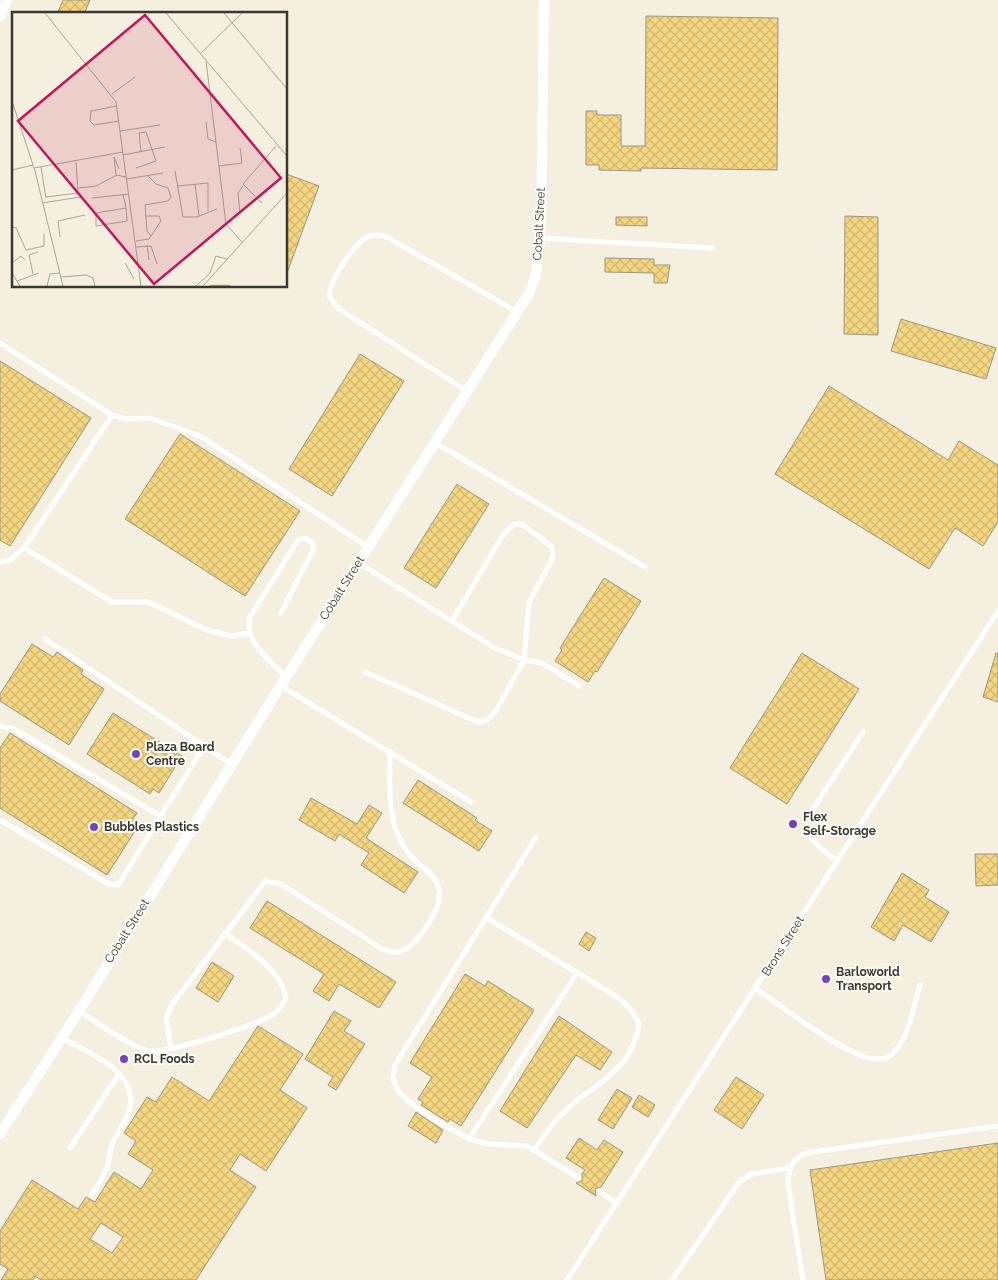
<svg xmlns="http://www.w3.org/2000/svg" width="998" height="1280" viewBox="0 0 998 1280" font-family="Raleway,sans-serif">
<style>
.building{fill:url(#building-cross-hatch);stroke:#9b9688;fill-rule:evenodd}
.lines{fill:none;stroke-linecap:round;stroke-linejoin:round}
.lane{stroke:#fff;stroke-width:5}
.street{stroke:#fff;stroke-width:10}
.poi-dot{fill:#7843ba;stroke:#fefcf6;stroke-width:2}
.labels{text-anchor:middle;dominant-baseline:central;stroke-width:4;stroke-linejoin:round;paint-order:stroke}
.street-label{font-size:12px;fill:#393731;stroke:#fefcf6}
.poi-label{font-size:12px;font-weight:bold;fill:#393731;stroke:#fefcf6;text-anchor:start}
.inset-river{fill:none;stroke:#c5a853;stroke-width:2.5}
.inset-road{fill:none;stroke:#a9a599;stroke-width:1}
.view{fill:#c2185b;fill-opacity:0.15;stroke:#c2185b;stroke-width:2.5}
.inset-edge{fill:none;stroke:#393731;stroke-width:2.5}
</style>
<defs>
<pattern id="building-cross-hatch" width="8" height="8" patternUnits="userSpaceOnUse" patternTransform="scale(1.25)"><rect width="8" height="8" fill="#f4d680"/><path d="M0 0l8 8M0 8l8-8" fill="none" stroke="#d2b86f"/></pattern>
</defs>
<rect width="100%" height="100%" fill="#f4efdf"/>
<g class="building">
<path d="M63 0H90L84 14H57Z"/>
<path d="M646 16 778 18 777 170 641 168V171L599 170V165H586V111H597V115H621V146H645Z"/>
<path d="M286 174 319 186 287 273H286Z"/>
<path d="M845 216 878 217V335L844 334Z"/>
<path d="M616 217H647V226L616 225Z"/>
<path d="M605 258 654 259V265H670L667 283H654V273L605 272Z"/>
<path d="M901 319 996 348 986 379 891 351Z"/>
<path d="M360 354 404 381 332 496 289 469Z"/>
<path d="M0 361 91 418 10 546 0 540Z"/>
<path d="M829 386 948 460 959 441 998 465V522L983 546 955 528 929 569 775 474Z"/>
<path d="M180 434 300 511 245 596 125 519Z"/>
<path d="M457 484 489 504 436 588 404 568Z"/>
<path d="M604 578 641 601 597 672 595 671 588 682 555 661 562 650 560 648Z"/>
<path d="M32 644 53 657 57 652 83 670 81 674 104 689 69 745 0 701V694Z"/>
<path d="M802 653 859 689 787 804 730 768Z"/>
<path d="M996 653H998V702L983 697Z"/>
<path d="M113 713 182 756 159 793 153 789 150 794 87 754Z"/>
<path d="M10 733 137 813 133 819 140 823 107 875 0 808V748Z"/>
<path d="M418 780 477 818 475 820 492 831 479 851 403 803Z"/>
<path d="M311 798 357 824 369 805 382 813 366 838 418 872 404 893 361 865 369 853 339 834 335 841 299 820Z"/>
<path d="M975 854H998V885L976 886Z"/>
<path d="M902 873 929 890 925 897 949 912 931 942 903 925 894 941 871 927Z"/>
<path d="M267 901 396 982 379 1008 339 984 329 1001 313 991 324 974 250 928Z"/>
<path d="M586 932 596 938 589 951 579 944Z"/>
<path d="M212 962 234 976 218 1002 196 988Z"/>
<path d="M465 974 485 986 488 981 534 1010 461 1126 450 1119 448 1122 421 1105 423 1102 418 1099 432 1077 410 1063Z"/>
<path d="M334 1011 351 1021 344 1031 365 1044 336 1090 328 1085 333 1077 305 1059Z"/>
<path d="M559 1016 612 1052 600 1070 576 1055 527 1128 500 1111Z"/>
<path d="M258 1026 303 1054 280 1090 307 1108 266 1171 240 1154 230 1170 256 1187 196 1280H41L35 1276 33 1280H1L8 1269 0 1264V1231L32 1180 78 1209 86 1197 95 1202 114 1172 141 1189 153 1170 128 1154 136 1141 124 1133 147 1097 156 1102 172 1077 209 1101ZM101 1223 123 1237 112 1253 90 1239Z"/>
<path d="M736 1077 764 1095 742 1129 714 1110Z"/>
<path d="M617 1089 632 1098 613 1129 598 1120Z"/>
<path d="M639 1095 655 1105 648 1117 632 1107Z"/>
<path d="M416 1112 443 1130 436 1143 408 1126Z"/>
<path d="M579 1138 597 1150 604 1140 623 1152 601 1187 595 1189 596 1196 576 1183 582 1181V1174L585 1170 566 1158Z"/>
<path d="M998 1143V1280H826L810 1170Z"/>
</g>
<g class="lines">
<g class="lane">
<path d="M540 238 712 248"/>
<path d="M0 343 112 415 125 419 150 418 202 437 368 547"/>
<path d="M467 391 339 309 329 296C331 280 354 241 370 236 375 234 380 235 385 236L517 312"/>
<path d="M434 442 645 567"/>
<path d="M24 548 112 602H148L207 630 231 636 249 633"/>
<path d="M0 562 10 560 24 548 112 415"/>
<path d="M359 563 493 647 524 660 542 663 579 686"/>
<path d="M281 613 313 550V544L305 538 298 540 250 617C244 643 270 660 286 677"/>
<path d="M45 639 231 764"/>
<path d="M365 672 478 722 487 720 496 711 524 660 529 602 551 562 553 556 552 547 522 524H514L503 535 452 621"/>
<path d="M281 686 471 802"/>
<path d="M0 726 14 729 162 817"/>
<path d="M0 820 109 884 118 885 204 746"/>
<path d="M536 837 395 1065 393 1078 398 1091 407 1100 431 1118 469 1139 488 1144 527 1146 579 1178"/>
<path d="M837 860C818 848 805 839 809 815L863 732"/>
<path d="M487 918 617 997 628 1006 639 1023C634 1068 598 1082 569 1107 555 1119 545 1134 534 1150"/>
<path d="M756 989C788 1010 827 1042 862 1056 873 1060 887 1061 894 1052 910 1035 913 1007 920 985"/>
<path d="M79 1011C95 1021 132 1048 149 1051 169 1053 258 1025 275 1013 280 1010 283 1004 286 998 281 969 248 950 225 933"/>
<path d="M62 1038C88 1053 136 1069 130 1107 128 1119 118 1131 113 1142 110 1149 110 1157 108 1164 105 1175 98 1185 92 1195"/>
<path d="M171 1048 166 1019 171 1006 265 881 281 884 382 949C390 951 397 954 404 950 420 941 443 907 439 889 435 873 420 867 410 855 385 825 390 787 390 751"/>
<path d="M469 1139 577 973"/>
<path d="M70 1148 119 1074"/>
<path d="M599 1191 616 1203"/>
<path d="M567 1280 998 611"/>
<path d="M672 1280 740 1181 752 1174 789 1168"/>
<path d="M803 1280 788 1184C789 1168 791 1160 806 1153L998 1126"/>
</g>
<g class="street">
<path d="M0 17 7 0"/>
<path d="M0 1134 79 1011 273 698 530 292 536 274 541 231 544 0"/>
</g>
</g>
<g class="poi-dot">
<circle cx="136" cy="754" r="5"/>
<circle cx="793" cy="824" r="5"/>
<circle cx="94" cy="827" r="5"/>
<circle cx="826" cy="979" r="5"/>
<circle cx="124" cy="1059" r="5"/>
</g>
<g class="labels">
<g class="street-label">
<text transform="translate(539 224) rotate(-87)">Cobalt Street</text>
<text transform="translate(342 588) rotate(-58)">Cobalt Street</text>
<text transform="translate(127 931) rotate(-58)">Cobalt Street</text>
<text transform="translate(783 946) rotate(-58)">Brons Street</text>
</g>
<g class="poi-label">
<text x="146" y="747">Plaza Board<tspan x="146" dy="14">Centre</tspan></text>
<text x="803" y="817">Flex<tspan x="803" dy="14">Self-Storage</tspan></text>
<text x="104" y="827">Bubbles Plastics</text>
<text x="836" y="972">Barloworld<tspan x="836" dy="14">Transport</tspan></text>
<text x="134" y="1059">RCL Foods</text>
</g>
</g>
<g transform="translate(12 12)">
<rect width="275" height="275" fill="#f4efdf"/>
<path class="inset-river" d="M198 274H218"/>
<path class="inset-road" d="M33 1 104 90 129 274M154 1 275 144M212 1 275 77M188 42 230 1M194 49 214 212 230 230M100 82 123 65M0 89 23 159 51 274M105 94 79 99 78 109 82 113 107 109M194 110 196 127 204 130M108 119 148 113M111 143 153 135M207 154 230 151 228 136M29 155 34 186M22 156 111 140M124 156 144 149 134 120 127 121 129 140M107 157 102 145 104 163 114 165M0 158 21 153M163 159 171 205H185L205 197M135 163 144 172 156 176 159 185 156 189 133 193 135 219 139 224M115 167 151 161M183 172 187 204M166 174 196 171V199M67 176 84 174 105 163M111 182 114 196 115 207V209L84 214V201L114 196M34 185 66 181 64 150M80 186 117 182M30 191 69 185M250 191 231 172 264 134M228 201 226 181 231 174M0 215 4 216 14 238 32 234V222M48 225 46 209 73 203M124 229 137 227 149 209 147 204H134M135 233 137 248M124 235 139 234 145 252M0 251 9 244 13 248M113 251 122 267M0 261 8 274M21 262 17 243 26 240M49 265 74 263 81 266 83 274M5 269 27 261M35 274 38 262 48 261M184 274 198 261 204 244 215 247M191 274 275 181"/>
<path class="view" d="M133 3 269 166 142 272 6 109Z"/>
<rect width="275" height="275" class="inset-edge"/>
</g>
</svg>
